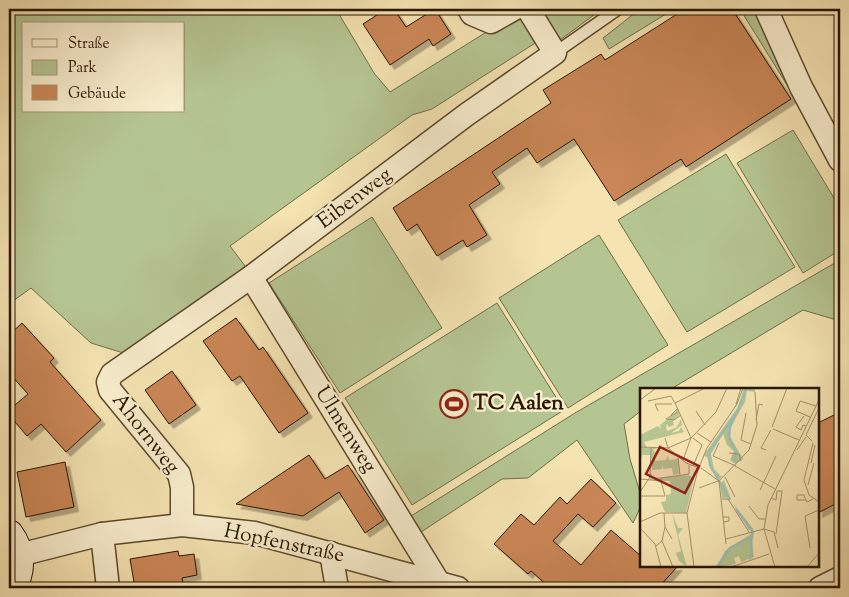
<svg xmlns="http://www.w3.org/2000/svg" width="849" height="597" viewBox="0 0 849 597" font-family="'Sorts Mill Goudy',serif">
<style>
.green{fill:#b5c592;stroke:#6f6e49;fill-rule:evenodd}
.building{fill:#ca8656;stroke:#291600;filter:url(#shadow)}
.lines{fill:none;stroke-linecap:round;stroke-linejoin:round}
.lane-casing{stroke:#5c492c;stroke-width:14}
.street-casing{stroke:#5c492c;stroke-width:25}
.secondary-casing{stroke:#291600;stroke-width:30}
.lane{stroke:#f8edcd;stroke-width:11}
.street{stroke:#f8edcd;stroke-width:22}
.secondary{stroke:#f8edcd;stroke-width:28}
.labels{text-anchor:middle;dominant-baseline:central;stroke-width:5;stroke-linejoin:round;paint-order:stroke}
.street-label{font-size:21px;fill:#291600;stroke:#f8edcd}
.poi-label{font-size:21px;font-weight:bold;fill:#291600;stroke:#f8edcd;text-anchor:start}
.inset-river{fill:none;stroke:#9dbdb3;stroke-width:2.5}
.inset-road{fill:none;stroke:#a3916b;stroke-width:1}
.view{fill:#8f2418;fill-opacity:0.15;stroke:#8f2418;stroke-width:2.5}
.inset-edge{fill:none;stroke:#291600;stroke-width:2.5}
</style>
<defs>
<filter id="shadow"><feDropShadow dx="4.5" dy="4.5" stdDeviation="0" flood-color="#0004"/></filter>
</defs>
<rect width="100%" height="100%" fill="#f5e3b2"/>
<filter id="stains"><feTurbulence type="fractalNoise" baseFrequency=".004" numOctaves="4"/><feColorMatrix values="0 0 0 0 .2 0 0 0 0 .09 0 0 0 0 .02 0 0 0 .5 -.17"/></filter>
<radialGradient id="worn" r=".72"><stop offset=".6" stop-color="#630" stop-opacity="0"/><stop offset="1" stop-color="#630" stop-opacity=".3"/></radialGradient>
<g class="green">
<path d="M9 9H336L374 73 390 92 522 10 540 40 432 109 412 115 230 246 248 270 130 355 91 343 31 288 9 304ZM24 24H184V111H24Z"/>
<path d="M536 9H602L556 43Z"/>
<path d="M640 9H674L609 49 603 38Z"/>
<path d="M740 9H759L795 98Z"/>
<path d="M793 130 840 208V250L803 273 737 163Z"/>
<path d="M726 154 795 267 687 332 618 220Z"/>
<path d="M372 217 442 328 340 393 269 283Z"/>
<path d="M599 235 668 345 568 408 499 298Z"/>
<path d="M840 260V321L803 310 671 389 642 390 641 411 624 424 630 459 641 496V506L633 523 577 440 528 478 502 479 421 532 411 516 575 413Z"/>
<path d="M497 303 564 410 412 505 345 398Z"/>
</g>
<g class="building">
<path d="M386 9H394L406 27 435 9 451 34 433 46 429 39 390 65 363 24Z"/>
<path d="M685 9H732L791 99 686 167 681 159 614 201 574 139 537 163 527 148 492 172 500 184 469 205 487 235 467 247 463 240 437 256 417 224 407 231 393 208 551 103 543 90 601 54 605 60Z"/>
<path d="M236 318 259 350 263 347 308 413 279 433 240 376 232 381 203 341Z"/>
<path d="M22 323 54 358 50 362 101 420 66 452 41 424 27 436 9 415V410L28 394 9 373V335Z"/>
<path d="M172 371 196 405 169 424 145 390Z"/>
<path d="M840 412V476L837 477V503L818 513V423Z"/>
<path d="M309 455 325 479 348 465 384 520 365 533 339 492 303 516 236 504Z"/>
<path d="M65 462 74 507 26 517 17 472Z"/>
<path d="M591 479 616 503 593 527 578 514 553 541 581 565 611 530 642 557V566H678L658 588H550L531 571 528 574 494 544 521 514 534 525 560 497 567 504Z"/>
<path d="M178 551 179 556 194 554 197 575 182 578 184 588H135L130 559Z"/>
</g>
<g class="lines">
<defs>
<path id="lane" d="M555 53 618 9"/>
<g id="street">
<path d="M469 9 472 14 491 22 514 9"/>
<path d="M766 9 801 87 840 160"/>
<path d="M251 277 439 583"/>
<path d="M182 525V487L179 474 110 390 108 382 112 374 251 277 466 115 555 53 528 9"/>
<path d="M102 534 108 588"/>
<path d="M331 553 337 588"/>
<path d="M19 555 102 534 182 525 255 533 458 588"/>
<path d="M820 588 840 578"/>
</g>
<path id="secondary" d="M9 534C21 550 23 571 11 588"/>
</defs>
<use href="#lane" class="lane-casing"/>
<use href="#street" class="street-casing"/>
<use href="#secondary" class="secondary-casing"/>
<use href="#lane" class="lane"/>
<use href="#street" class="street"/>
<use href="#secondary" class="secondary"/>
</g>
<defs>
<symbol id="stadium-ring" viewBox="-11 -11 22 22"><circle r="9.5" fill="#f8edcd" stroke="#8f2418" stroke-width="1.5"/><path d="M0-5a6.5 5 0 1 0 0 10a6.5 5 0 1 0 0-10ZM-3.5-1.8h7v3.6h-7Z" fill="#8f2418"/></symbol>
</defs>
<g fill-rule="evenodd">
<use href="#stadium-ring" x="438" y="388" width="32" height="32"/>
</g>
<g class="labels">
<g class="street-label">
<text transform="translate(355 199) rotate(-37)">Eibenweg</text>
<text transform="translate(345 430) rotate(58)">Ulmenweg</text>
<text transform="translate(145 434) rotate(52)">Ahornweg</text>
<text transform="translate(284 544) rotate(12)">Hopfenstraße</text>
</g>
<g class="poi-label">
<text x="473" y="404">TC Aalen</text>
</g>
</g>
<g transform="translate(640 388)">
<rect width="179" height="179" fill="#f5e3b2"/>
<path d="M104 0H115V4L107 3 105 14 90 40V49L103 71 96 76 90 72 94 63 87 57 83 46 71 66 74 81 82 89 79 91 71 82 67 69 63 68 99 18ZM38 23 40 26 33 33 34 37 29 39 27 36 26 41 28 43 37 39 41 31 42 37 31 45 39 43 41 39 44 44 4 54 7 60H17L13 62 16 64 15 73 26 72 28 67 29 72 38 71 39 86 33 87 32 80 23 81 22 74V81L12 82 11 67H2L0 75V47L18 38 21 41 20 37ZM11 83 12 90 49 87 54 91 46 125 25 124 21 114 26 113V107L31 106 30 93 10 92ZM84 92 92 114 113 141 109 142 89 109 82 110 80 96ZM32 125 38 140H43L38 147 47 179 39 173 36 165 41 163ZM114 144 111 160 114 169 101 174 99 168 94 170 96 176 77 179 85 163Z" fill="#b5c592"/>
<path class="inset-river" d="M94 75 96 63 89 49 90 39 98 22M90 112 70 77 69 64 98 22 106 0M109 171 112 168 111 149M77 179 90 160 112 148V142L96 121"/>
<path class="inset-road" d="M0 12 16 0M8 13 31 8 35 15M96 16 101 0M18 23 15 16H32M56 23 65 37M106 25 101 52 111 56M164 28 156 39 161 42 163 37 166 38M170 29 156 23 160 13 176 18M26 31 37 24V21L31 27M26 31 34 32 41 27M116 32 119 16 123 17M132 39 147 0M133 41 159 52M57 45 71 54M25 50 28 60 51 50M51 50 35 15 65 0M53 50 62 57 53 78M172 53 166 47 179 20M79 55 73 68 96 78M173 55 164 92 169 107 179 114M0 59 28 60 46 75 57 79M126 62 121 60 131 42M157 62 166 49M89 65 99 66 101 73M38 69 40 87M43 72 51 50 76 24 87 0M171 75 175 57M60 78 58 82 67 60 97 16 103 0M95 78 135 101M61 80 79 93 86 156M85 89 95 109M0 91 21 93V90L49 86V77M79 93 109 62 117 37 115 4M168 97 174 75M59 100 78 93M120 102 136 68M0 104 10 89 11 60M0 108H25L21 93M131 110 136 112 137 103H142L136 146M82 111H88L109 144M166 112H157V107H164V108L167 114 173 111M109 118 119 131H125M24 125 25 139 32 151M83 129H89V133L84 134M0 134 20 125H47M0 140 15 156 21 179M124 141 135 179M86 151 124 141M22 153 33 179M16 158 22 153 25 139M138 160 134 144 124 141 128 117 179 12M170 160 165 128 179 122M54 179 47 125 58 82M91 179 129 166M167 179 179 165"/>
<path class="view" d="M20 59 59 78 45 105 6 86Z"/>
<rect width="179" height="179" class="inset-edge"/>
</g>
<rect width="849" height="597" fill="none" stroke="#f5e3b2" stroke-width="30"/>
<rect x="10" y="10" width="829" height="577" fill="none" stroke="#291600" stroke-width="2.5"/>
<rect x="15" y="15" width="819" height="567" fill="none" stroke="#291600"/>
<rect x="22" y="22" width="162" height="90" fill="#f8edcd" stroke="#a5977b"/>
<rect x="32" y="39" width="25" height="8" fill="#f8edcd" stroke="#a5977b"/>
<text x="68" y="48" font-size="15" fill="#291600">Straße</text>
<rect x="32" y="60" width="25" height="15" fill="#b5c592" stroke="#a5977b"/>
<text x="68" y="72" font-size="15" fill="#291600">Park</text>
<rect x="32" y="85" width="25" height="15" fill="#ca8656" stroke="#a5977b"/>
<text x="68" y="98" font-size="15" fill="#291600">Gebäude</text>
<rect width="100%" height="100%" filter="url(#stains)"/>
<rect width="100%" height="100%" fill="url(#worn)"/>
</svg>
